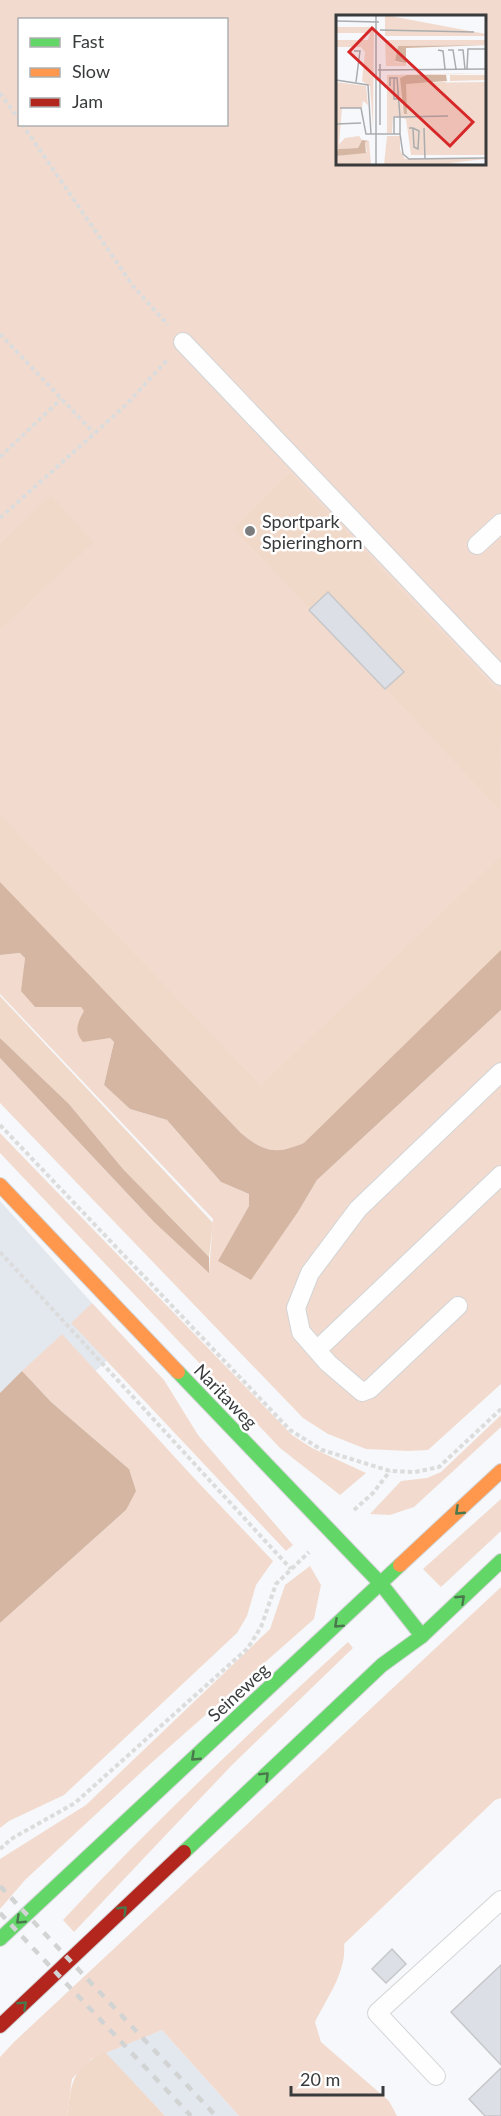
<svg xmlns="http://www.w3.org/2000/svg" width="501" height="2116" viewBox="0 0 501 2116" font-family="Lato,sans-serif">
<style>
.built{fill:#e3e8ef}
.green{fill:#f2dbce;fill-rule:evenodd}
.forest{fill:#f1d9ca}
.water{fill:#d4b6a2}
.building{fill:#dcdfe6;stroke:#c6c7c9;stroke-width:1.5}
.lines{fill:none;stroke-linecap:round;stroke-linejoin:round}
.lane-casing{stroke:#d2d4d6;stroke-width:20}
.fast-casing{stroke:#d2d4d6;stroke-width:16}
.slow-casing{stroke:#d2d4d6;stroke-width:16}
.jam-casing{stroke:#d2d4d6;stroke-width:16}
.path{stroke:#dcdcdc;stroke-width:4;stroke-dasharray:4.5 3;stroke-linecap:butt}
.lane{stroke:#fefefe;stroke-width:18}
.fast{stroke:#63d668;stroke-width:14}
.slow{stroke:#ff974d;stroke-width:14}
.jam{stroke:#b3261e;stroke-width:14}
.rail{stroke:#d2d3d3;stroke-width:4.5;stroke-dasharray:8 8;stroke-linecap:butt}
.oneway{stroke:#49784d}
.poi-dot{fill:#7a7c7e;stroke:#fff;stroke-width:2}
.labels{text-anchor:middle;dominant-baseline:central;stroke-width:5;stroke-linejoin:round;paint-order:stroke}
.poi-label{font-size:18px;fill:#383a3b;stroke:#fff;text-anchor:start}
.street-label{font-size:18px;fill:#383a3b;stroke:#fff}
.inset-road{fill:none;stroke:#aaacae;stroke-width:1.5}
.view{fill:#d62828;fill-opacity:0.15;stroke:#d62828;stroke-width:3}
.inset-edge{fill:none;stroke:#383a3b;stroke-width:3}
</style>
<rect width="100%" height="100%" fill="#f6f8fb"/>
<g class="built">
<path d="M0 1201 127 1342 0 1459Z"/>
<path d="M162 2030 221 2096 239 2116H165L104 2052Z"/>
</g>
<g class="green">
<path d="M0 0H501V973L301 1164 0 898ZM338 16H484V164H338ZM20 20H226V124H20Z"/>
<path d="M21 953 25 958 22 991 35 1007H81L114 1042 104 1085 130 1109 167 1120 221 1182 249 1194V1206L219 1261 251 1279 298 1212 317 1180 501 1010V1384L428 1450 408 1451 366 1449 328 1434 303 1418 0 1103V1058L154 1222 209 1272 213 1219 0 994V955Z"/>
<path d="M0 1133 292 1435 312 1448 366 1473 340 1495 280 1448 0 1153Z"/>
<path d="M92 1303 164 1380 198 1435 293 1545 286 1551 71 1323Z"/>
<path d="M62 1334 193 1477 273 1561 256 1585 247 1616 237 1633 64 1795 9 1821 0 1828V1623L126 1510 129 1469 51 1402 22 1371Z"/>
<path d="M501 1415V1427L414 1507 390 1515 370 1514 401 1481 427 1478 441 1472Z"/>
<path d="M501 1499V1531L441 1587 423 1569Z"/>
<path d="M310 1566 321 1585 314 1619 149 1765 25 1880 0 1909V1859L86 1805 270 1629 285 1585Z"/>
<path d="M501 1587V1798L495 1800 344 1944C347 1971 327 1998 315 2022L321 2042 389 2101 397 2116H239L162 2030 91 2059 72 2079 67 2116H0V2057L14 2042Z"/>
<path d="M348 1642 353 1648 231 1766 74 1932 63 1920C153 1823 250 1732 348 1642Z"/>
</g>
<g class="forest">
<path d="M290 473 501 695 500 810 233 528Z"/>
<path d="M51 495 94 542 0 630V544Z"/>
<path d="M0 814 261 1085 501 856V950L304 1143C276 1155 264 1152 241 1133L0 882Z"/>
<path d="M0 996 213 1223 209 1257 123 1169 69 1104 0 1038Z"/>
<path d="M104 2052 107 2054 165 2116H67C72 2082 71 2069 104 2052Z"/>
</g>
<g class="water">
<path d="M0 882 241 1133C264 1152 276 1155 304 1143L501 950V1010L317 1180 298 1212 251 1280 218 1261 249 1206V1194L221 1182 167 1120 130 1109 104 1085 114 1042 110 1038 83 1042C73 1031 78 1022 84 1011L81 1007H35L21 991 25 958 20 953 0 955Z"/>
<path d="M0 1038 69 1104 123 1169 209 1257V1273L154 1222 0 1058Z"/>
<path d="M22 1371 51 1402 129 1469 136 1491 126 1510 0 1623V1393Z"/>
</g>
<g class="building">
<path d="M328 592 404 672 385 689 309 610Z"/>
<path d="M392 1949 406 1964 386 1983 372 1969Z"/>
<path d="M501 1965V2065L451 2012Z"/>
<path d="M501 2068V2116H485L469 2099Z"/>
</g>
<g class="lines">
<defs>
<g id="lane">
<path d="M183 342 501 676"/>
<path d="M477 545 501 523"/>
<path d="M458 1306 370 1389 362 1392 328 1363 301 1332 296 1308 310 1273 358 1209 501 1072"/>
<path d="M317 1350 501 1175"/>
<path d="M436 2076 377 2013 501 1900"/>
</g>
<g id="fast">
<path d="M178 1372 381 1584 422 1636"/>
<path d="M184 1852 382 1665 422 1636 501 1561"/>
<path d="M0 1939 400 1565"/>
</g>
<g id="slow">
<path d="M0 1185 178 1372"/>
<path d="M400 1565 501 1471"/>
</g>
<path id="jam" d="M0 2026 184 1852"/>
</defs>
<use href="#lane" class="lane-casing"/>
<use href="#fast" class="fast-casing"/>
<use href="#slow" class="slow-casing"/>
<use href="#jam" class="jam-casing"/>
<g class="path">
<path d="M0 93 20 121"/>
<path d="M22 124 133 286 168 325"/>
<path d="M0 334 94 433"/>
<path d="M0 457 61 399"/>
<path d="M0 518 126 405 167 360"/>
<path d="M0 1125 290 1430 322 1450 390 1471 415 1472 439 1467 501 1409"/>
<path d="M0 1252 291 1569"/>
<path d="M354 1510 373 1493 390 1471"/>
<path d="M0 1849 11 1839 75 1803 248 1648 261 1627 276 1584 309 1552"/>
</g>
<use href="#lane" class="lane"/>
<use href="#fast" class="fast"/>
<use href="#slow" class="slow"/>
<use href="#jam" class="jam"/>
<g class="rail">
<path d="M0 1886 216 2116"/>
<path d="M0 1913 191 2116"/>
</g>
</g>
<defs><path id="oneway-chevron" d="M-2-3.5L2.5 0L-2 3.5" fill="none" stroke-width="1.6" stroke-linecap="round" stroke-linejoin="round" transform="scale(1.5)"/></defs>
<g class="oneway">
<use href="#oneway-chevron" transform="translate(459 1511) rotate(137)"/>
<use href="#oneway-chevron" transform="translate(461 1599) rotate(-43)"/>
<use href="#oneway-chevron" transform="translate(338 1624) rotate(137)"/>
<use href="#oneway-chevron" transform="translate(195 1757) rotate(137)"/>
<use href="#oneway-chevron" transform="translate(265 1776) rotate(-44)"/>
<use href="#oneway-chevron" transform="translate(123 1910) rotate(-44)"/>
<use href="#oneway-chevron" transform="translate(20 1920) rotate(136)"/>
<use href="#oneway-chevron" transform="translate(23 2005) rotate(-43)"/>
</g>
<circle class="poi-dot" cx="250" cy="531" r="6"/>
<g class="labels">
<g class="poi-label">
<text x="262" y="521">Sportpark<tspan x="262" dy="21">Spieringhorn</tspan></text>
</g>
<g class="street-label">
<text transform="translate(226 1396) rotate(46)">Naritaweg</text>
<text transform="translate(238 1692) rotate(-43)">Seineweg</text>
</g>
</g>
<g transform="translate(336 15)">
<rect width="150" height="150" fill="#f6f8fb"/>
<path d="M49 0 150 19V21H49ZM0 12H38L37 113 34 71 26 66 29 37 25 32H0V25H32L34 18H0ZM49 25H150V30L62 31 59 47 70 48V51H50ZM150 58 68 61 108 64 68 66 66 97 70 68 150 67V140H75L70 104 57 101 56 118H51V60ZM0 67 30 71 32 90 27 86 26 93H6L3 129 9 123 23 121 26 125 22 133 3 134 0 139ZM51 121H64V135L69 144H150L113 148 150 150H48ZM33 126 35 150H0V141L31 137 29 127Z" fill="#f2dbce"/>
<path d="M114 60H150V65L114 66ZM110 67 111 88H107L106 71 74 72 75 100 70 101V69Z" fill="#f1d9ca"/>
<path d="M150 30 70 33V48L59 46 62 31ZM71 60H110L111 66 70 69 71 99H68L64 63ZM26 125 33 126 29 127 30 138 0 141 2 134 22 133Z" fill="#d4b6a2"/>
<path class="inset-road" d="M40 0V150M0 6 43 7M44 15 138 17M102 35 107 36 109 54M112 35H117L120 54M122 35H127L129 54M18 36H24L20 67M44 49V110M131 54 132 34H150M42 55 150 54M58 63V84H63M0 65 32 70 35 119M54 71V63H61L64 102H58V119M4 93H25L30 119H64L67 139 73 144 150 143M0 109 25 108M73 113H77L83 116 82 134 78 132 77 113M88 113 89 144M64 119V102L112 101"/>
<path class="view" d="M36 13 137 107 114 131 13 37Z"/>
<rect width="150" height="150" class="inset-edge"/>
</g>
<rect x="18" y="18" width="210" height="108" fill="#ffffff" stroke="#afb0b1" stroke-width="1.5"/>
<rect x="30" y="38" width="30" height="9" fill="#63d668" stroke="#afb0b1" stroke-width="1.5"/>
<text x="72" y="48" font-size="18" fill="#383a3b">Fast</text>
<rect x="30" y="68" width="30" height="9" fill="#ff974d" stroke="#afb0b1" stroke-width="1.5"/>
<text x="72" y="78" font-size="18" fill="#383a3b">Slow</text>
<rect x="30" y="98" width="30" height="9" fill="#b3261e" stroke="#afb0b1" stroke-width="1.5"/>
<text x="72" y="108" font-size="18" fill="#383a3b">Jam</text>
<path d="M291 2086v9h92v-9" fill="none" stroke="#383a3b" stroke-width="3"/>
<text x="300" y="2086" font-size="18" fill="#383a3b" stroke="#ffffff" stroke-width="4.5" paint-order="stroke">20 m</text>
</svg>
